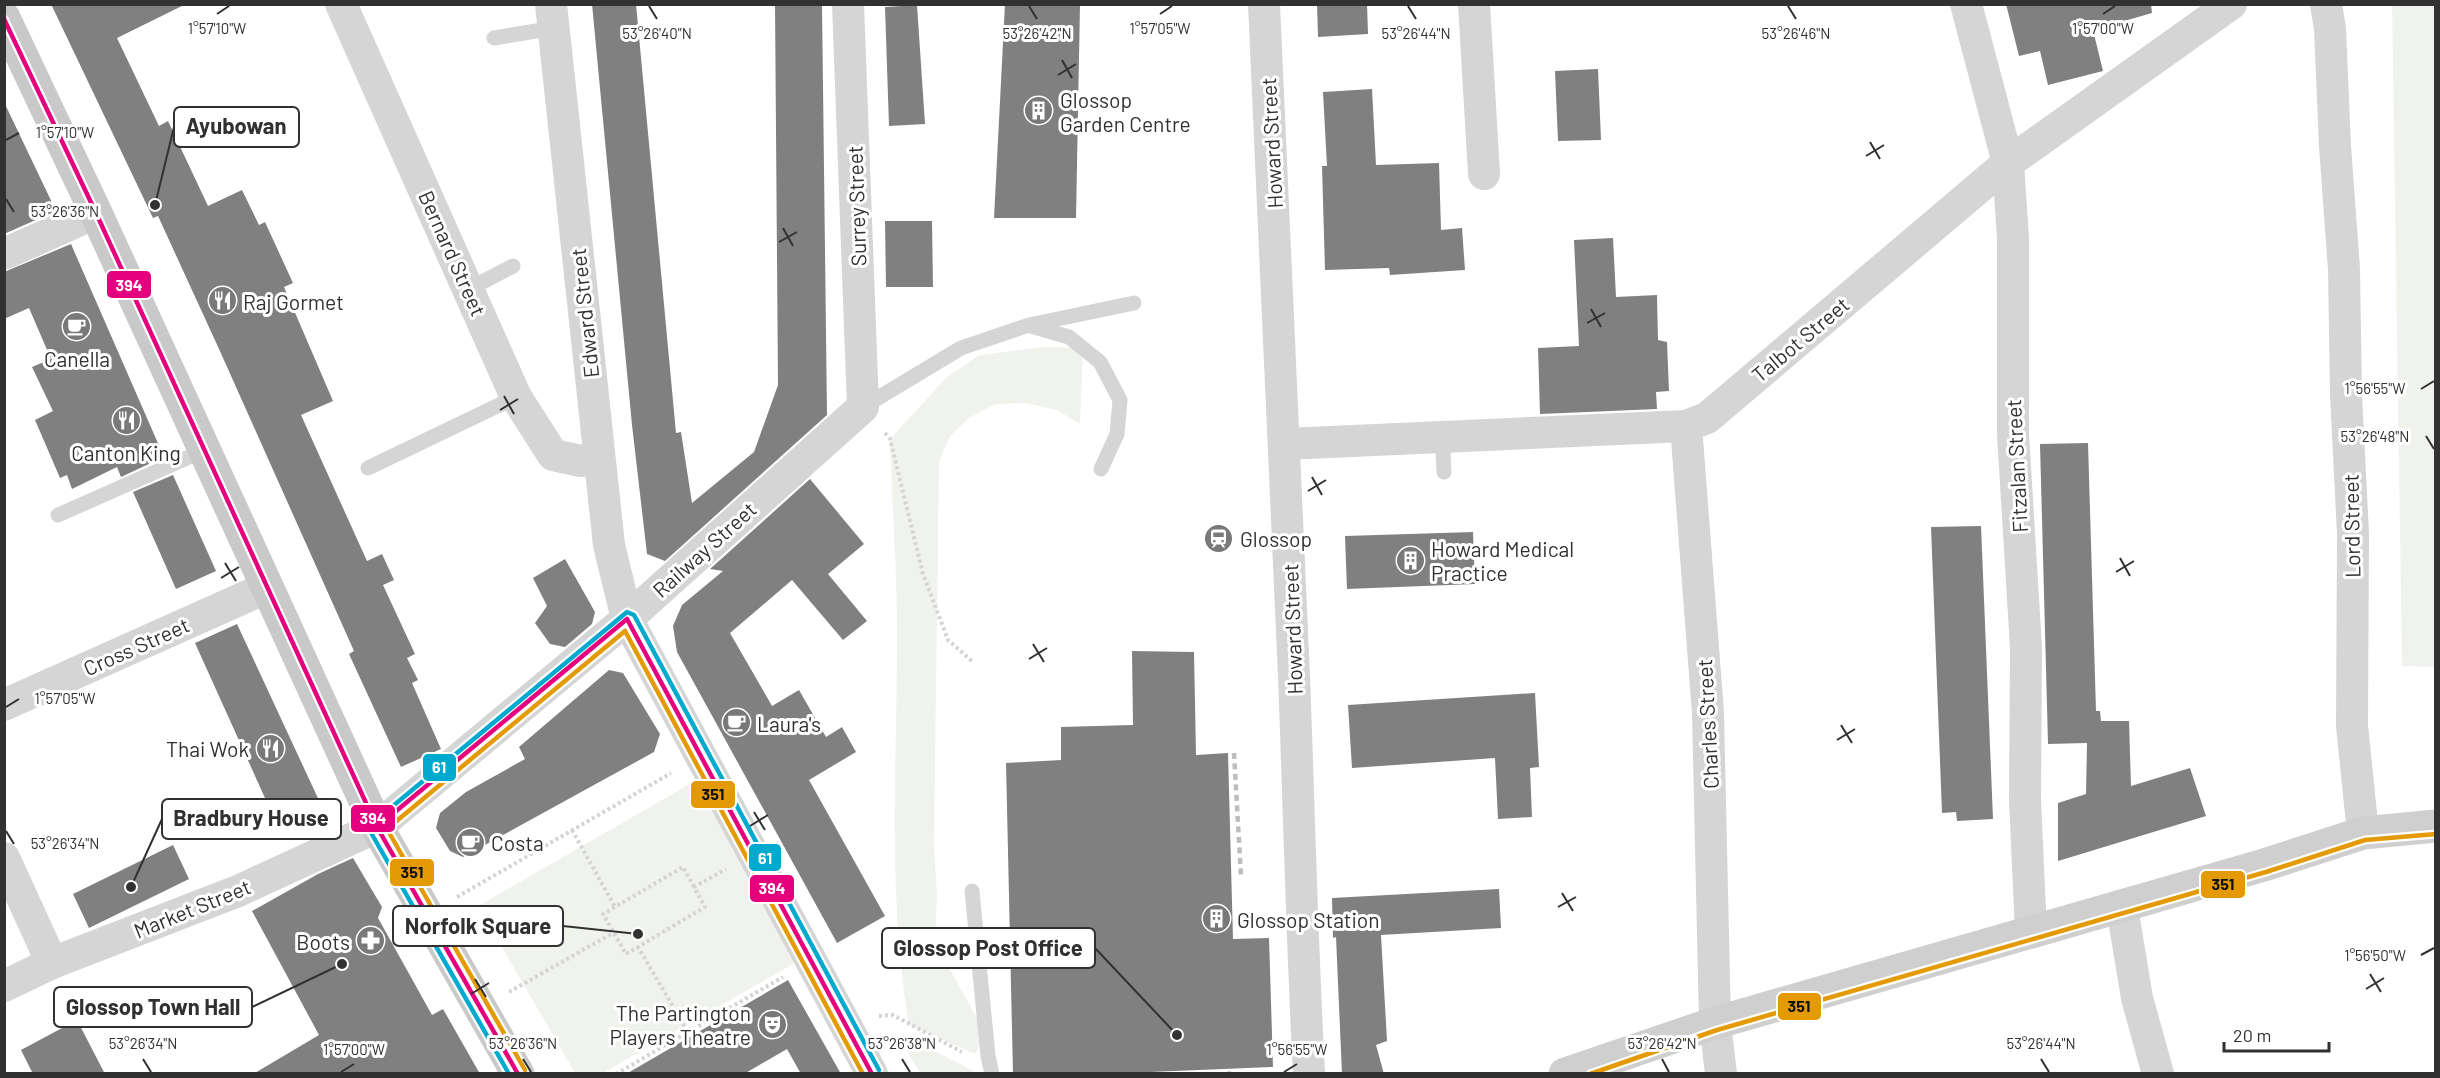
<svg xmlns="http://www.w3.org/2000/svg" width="2440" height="1078" viewBox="0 0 2440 1078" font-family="Barlow,sans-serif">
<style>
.green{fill:#f0f3ed}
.building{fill:#808080}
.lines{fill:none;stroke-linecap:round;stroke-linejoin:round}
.path{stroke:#d4d4d4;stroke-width:4;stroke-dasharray:3 3;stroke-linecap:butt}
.lane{stroke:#d5d5d5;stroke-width:15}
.street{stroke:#d5d5d5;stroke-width:32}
.secondary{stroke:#cfcfcf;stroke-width:33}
.primary{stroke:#c9c9c9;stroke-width:33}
.rail{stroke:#bdbdbd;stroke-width:4.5;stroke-dasharray:6 4.5;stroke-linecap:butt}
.bus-1-casing{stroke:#fff;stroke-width:9}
.bus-2-casing{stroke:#fff;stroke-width:9}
.bus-3-casing{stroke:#fff;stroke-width:9}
.bus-1{stroke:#e5007d;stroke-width:4.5}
.bus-2{stroke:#e39a05;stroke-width:4.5}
.bus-3{stroke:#00a9ce;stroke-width:4.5}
.ticks{fill:none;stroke:#313131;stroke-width:2}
.labels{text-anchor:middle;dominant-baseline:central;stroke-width:6;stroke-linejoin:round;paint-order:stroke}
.poi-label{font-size:21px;fill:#313131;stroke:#fff;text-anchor:start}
.street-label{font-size:21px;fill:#313131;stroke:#fff}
.ticks-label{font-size:15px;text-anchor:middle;fill:#313131;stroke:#fff;stroke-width:6;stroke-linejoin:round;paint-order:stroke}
.leader{fill:none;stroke:#313131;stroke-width:2}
.callout-dot{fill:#313131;stroke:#fff;stroke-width:2}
.callout{fill:#fff;stroke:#313131;stroke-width:2}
.callout-label{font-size:22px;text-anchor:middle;font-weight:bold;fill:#313131}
.line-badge{stroke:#fff;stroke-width:2}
.badge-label{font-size:16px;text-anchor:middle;font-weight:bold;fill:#fff}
.pale-badge-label{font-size:16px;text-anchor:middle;font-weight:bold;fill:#111}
</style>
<rect width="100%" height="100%" fill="#fff"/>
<g class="green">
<path d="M2392 5H2435V667L2402 666Z"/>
<path d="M1043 347 1083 348 1080 424 1057 410 1026 403 996 404 969 418 950 436 939 462 934 847 937 895 935 943 986 1034 975 1054 909 1025C887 895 897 765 897 634 897 569 892 504 890 439L947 377 980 355Z"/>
<path d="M695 781 798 961 603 1073H575L478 906Z"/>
<path d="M905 1036 972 1070 973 1073H920L902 1043Z"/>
</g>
<g class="building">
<path d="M51 4H186L117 38 159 126 168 121 208 206 242 190 259 225 265 222 293 283 284 287 333 401 301 415 367 561 382 554 394 580 383 585 415 654 407 658 418 680 412 683 441 749 401 767 349 654 354 651 219 349 158 216 153 218Z"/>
<path d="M592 4H636L676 433 681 432 692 503 754 452 778 385 775 4H822L827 415 665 561 647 554 632 425Z"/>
<path d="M1005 4H1080L1076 218H994Z"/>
<path d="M1317 4H1367L1368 34 1318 37Z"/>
<path d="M2006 4H2151L2152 13 2093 30 2103 71 2048 85 2040 51 2019 56Z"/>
<path d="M917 5 925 124 889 126 885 7Z"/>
<path d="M1598 69 1601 140 1558 141 1555 71Z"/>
<path d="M1372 89 1376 165 1439 163 1441 230 1462 228 1465 270 1390 275 1389 268 1325 270 1322 166H1327L1323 92Z"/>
<path d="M4 102 56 211 4 234Z"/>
<path d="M885 221H932L933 287H886Z"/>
<path d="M1613 238 1616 297 1657 295 1658 340 1667 342 1669 391 1656 392 1657 409 1540 414 1538 348 1579 346 1574 240Z"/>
<path d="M71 244 164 457 121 477 117 467 72 489 67 475 60 478 35 420 53 411 32 367 51 359 29 308 4 319V272Z"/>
<path d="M2088 443 2096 711H2100L2101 721H2129L2131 786 2190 768 2206 816 2058 861V803L2086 794 2087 743 2048 744 2040 444Z"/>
<path d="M173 475 216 571 176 589 133 492Z"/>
<path d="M810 479 864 544 828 574 867 621 843 640 792 580 730 633 772 706 799 690 826 737 842 727 856 752 809 780 885 916 837 943 677 652 673 626 682 605 723 571 710 569Z"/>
<path d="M1981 526 1993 819 1957 821 1956 812 1942 813 1931 527Z"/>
<path d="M1473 532 1475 584 1347 589 1345 536Z"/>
<path d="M565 559 595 612 592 624 565 647 550 644 535 623 547 606 533 578Z"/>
<path d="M237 624 323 809 279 829 195 643Z"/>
<path d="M1132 651 1194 652 1196 755 1228 753 1233 939 1269 938 1273 1067 1101 1074H1013L1006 763 1061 760V727L1133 725Z"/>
<path d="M609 670 623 673 660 734 654 752 463 857 450 851 436 828 440 813 466 792 525 759 519 747Z"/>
<path d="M1535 693 1539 767 1530 768 1532 817 1498 819 1495 758 1352 768 1348 705Z"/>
<path d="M173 845 189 879 89 928 73 894Z"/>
<path d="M353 858 382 907 378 918 432 1015 443 1009 480 1074H253L319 1035 252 911 318 874Z"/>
<path d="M1499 889 1501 928 1381 935 1387 1041 1376 1045 1384 1074H1342L1336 937 1333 938 1332 898Z"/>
<path d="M788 980 841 1074H801L787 1049 744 1074H626Z"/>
<path d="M77 1020 105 1074H33L21 1050Z"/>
</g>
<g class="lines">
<g class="path">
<path d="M885 433 890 439 923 574 948 640 973 662"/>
<path d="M572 830 615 907"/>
<path d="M694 887 683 867 603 914 626 954 705 907 694 887 726 869"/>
<path d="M457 897 671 773"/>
<path d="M509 992 613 933"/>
<path d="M879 1016 893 1015 962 1052"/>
<path d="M688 1032 783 977"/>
<path d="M616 1074 688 1032 638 947"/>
<path d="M1229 1074V1069"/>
</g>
<g class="lane">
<path d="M494 38 554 28"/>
<path d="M469 289 513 266"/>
<path d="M1031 326 1069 337 1100 362 1120 400 1117 434 1101 469"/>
<path d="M863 407 961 348 1029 325 1134 303"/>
<path d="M1442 436 1444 472"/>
<path d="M368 468 516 397"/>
<path d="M58 515 205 450"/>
<path d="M972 891 988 1056 992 1074"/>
</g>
<g class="street">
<path d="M341 4 516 397 553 455 581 461 598 459"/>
<path d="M551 4 609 545 627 619 872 1074"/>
<path d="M1264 4C1275 228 1286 452 1294 676 1299 809 1302 941 1309 1074"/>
<path d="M1474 4 1484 174"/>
<path d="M1966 4 2008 163 2013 238V434L2026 648 2025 800 2031 932"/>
<path d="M2326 4 2330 29 2335 146 2344 269 2346 394 2353 534 2352 726 2363 833"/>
<path d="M4 254 96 213"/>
<path d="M1686 426 1708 713 1715 1023 1721 1074"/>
<path d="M1285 444 1686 426 1707 418 2008 163 2231 4"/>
<path d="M4 705 268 587"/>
<path d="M4 858 52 963"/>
<path d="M2122 907 2137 998 2158 1074"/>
<path d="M4 986 52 963 238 891 377 827 627 619 863 407 848 4"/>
</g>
<path class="secondary" d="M1565 1074 1715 1023 2264 865 2363 833 2436 826"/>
<path class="primary" d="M4 18 96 213 377 827 518 1074"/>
<path class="rail" d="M1234 753 1241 876"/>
<defs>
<g id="bus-1">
<path d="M4 19 96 213 377 827 518 1074"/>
<path d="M377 827 627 619 872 1074"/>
</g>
<g id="bus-2">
<path d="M525 1070 387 829 625 631 863 1074"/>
<path d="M1590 1074 1717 1030 2266 872 2365 840 2436 834"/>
</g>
<path id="bus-3" d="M509 1074 370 831V825L627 612 634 615 879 1070"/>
</defs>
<use href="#bus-1" class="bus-1-casing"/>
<use href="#bus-2" class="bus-2-casing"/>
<use href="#bus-3" class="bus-3-casing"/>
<use href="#bus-1" class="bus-1"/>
<use href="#bus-2" class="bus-2"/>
<use href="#bus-3" class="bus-3"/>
</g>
<path class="ticks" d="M649 6 657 19M1029 6 1037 19M1408 6 1416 19M1788 6 1796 19M217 14 229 6M1160 14 1172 6M2103 14 2115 6M1062 60 1072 78M1058 75 1076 64M6 140 19 133M1870 142 1880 159M1866 156 1884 145M6 199 14 212M783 228 793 246M779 242 797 232M1591 309 1601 327M1587 323 1605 313M2421 389 2434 381M504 396 514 414M500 410 518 399M2426 436 2434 449M1312 477 1322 495M1308 491 1326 480M2120 558 2130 576M225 563 236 581M2116 572 2134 561M221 578 239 567M1033 644 1044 662M1029 659 1047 648M6 707 19 699M1841 725 1852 743M1837 740 1855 729M754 812 765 830M750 826 768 815M6 831 14 844M1562 893 1573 911M1558 907 1576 897M2421 955 2434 948M2370 974 2381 992M475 979 486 997M2366 989 2384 978M471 994 489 983M143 1059 151 1072M523 1059 531 1072M902 1059 910 1072M1662 1059 1669 1072M2041 1059 2049 1072M341 1072 354 1064M1284 1072 1297 1064"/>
<defs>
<symbol id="building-disc" viewBox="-11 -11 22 22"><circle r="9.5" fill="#797979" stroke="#fff"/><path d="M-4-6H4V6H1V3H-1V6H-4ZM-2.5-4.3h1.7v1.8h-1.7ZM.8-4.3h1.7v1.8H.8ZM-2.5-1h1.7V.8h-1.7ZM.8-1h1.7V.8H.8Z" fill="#fff"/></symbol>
<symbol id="restaurant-disc" viewBox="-11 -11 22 22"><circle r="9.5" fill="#797979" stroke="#fff"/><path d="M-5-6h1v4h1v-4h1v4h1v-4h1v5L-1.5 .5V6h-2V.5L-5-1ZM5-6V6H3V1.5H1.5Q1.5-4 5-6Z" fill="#fff"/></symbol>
<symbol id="cafe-disc" viewBox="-11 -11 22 22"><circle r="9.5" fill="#797979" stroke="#fff"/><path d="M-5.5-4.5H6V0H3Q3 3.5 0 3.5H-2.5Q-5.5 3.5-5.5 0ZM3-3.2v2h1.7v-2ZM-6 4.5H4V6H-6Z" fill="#fff"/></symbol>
<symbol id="station-disc" viewBox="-11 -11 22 22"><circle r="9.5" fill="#797979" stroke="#fff"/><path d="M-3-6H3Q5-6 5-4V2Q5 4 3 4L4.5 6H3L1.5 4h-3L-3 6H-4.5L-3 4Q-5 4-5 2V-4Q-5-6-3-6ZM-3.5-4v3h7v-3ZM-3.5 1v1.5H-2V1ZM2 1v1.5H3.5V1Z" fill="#fff"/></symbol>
<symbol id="pharmacy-disc" viewBox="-11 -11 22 22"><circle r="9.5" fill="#797979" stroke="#fff"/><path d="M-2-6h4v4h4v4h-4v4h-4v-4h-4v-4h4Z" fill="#fff"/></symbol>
<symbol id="theatre-disc" viewBox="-11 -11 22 22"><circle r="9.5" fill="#797979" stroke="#fff"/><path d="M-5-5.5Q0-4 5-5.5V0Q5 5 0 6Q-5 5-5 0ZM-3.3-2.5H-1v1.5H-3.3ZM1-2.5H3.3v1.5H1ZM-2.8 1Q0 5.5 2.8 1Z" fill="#fff"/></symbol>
</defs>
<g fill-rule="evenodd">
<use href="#building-disc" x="1022" y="94" width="33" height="33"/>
<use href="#restaurant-disc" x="206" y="284" width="33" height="33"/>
<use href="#cafe-disc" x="60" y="310" width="33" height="33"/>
<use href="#restaurant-disc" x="110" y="404" width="33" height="33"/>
<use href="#station-disc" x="1202" y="522" width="33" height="33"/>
<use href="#building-disc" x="1394" y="544" width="33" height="33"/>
<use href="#cafe-disc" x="720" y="706" width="33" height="33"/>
<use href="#restaurant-disc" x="254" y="732" width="33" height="33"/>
<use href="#cafe-disc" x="454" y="826" width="33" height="33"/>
<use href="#building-disc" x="1200" y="902" width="33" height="33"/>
<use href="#pharmacy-disc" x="354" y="924" width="33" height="33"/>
<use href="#theatre-disc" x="756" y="1008" width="33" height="33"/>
</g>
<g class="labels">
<g class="poi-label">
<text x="1060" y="99">Glossop<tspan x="1060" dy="24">Garden Centre</tspan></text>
<text x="243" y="301">Raj Gormet</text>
<text x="77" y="358" text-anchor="middle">Canella</text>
<text x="126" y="452" text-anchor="middle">Canton King</text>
<text x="1240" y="538">Glossop</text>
<text x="1431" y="548">Howard Medical<tspan x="1431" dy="24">Practice</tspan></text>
<text x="757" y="723">Laura's</text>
<text x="249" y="748" text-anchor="end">Thai Wok</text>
<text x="491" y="842">Costa</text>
<text x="1237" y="919">Glossop Station</text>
<text x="350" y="941" text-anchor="end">Boots</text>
<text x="751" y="1012" text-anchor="end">The Partington<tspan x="751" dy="24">Players Theatre</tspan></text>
</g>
<g class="street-label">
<text transform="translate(1271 143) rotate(-93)">Howard Street</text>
<text transform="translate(856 206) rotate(-92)">Surrey Street</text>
<text transform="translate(453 253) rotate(66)">Bernard Street</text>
<text transform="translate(584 313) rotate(-96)">Edward Street</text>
<text transform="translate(1800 339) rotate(-40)">Talbot Street</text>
<text transform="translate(2016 466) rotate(-93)">Fitzalan Street</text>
<text transform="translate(2351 526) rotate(-91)">Lord Street</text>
<text transform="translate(704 549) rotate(-42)">Railway Street</text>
<text transform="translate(1292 629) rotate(-92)">Howard Street</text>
<text transform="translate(136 646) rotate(-24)">Cross Street</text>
<text transform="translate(1707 724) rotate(-93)">Charles Street</text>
<text transform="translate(192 908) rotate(-22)">Market Street</text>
</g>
</g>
<g class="ticks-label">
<text x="217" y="34">1°57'10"W</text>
<text x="1160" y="34">1°57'05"W</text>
<text x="2103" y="34">1°57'00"W</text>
<text x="657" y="39">53°26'40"N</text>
<text x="1037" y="39">53°26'42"N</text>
<text x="1416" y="39">53°26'44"N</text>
<text x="1796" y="39">53°26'46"N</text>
<text x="65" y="138">1°57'10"W</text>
<text x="65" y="217">53°26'36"N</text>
<text x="2375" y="394">1°56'55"W</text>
<text x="2375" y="442">53°26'48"N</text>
<text x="65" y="704">1°57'05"W</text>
<text x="65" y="849">53°26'34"N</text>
<text x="2375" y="961">1°56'50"W</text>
<text x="143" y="1049">53°26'34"N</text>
<text x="523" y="1049">53°26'36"N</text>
<text x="902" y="1049">53°26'38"N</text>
<text x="1662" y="1049">53°26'42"N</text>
<text x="2041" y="1049">53°26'44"N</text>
<text x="354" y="1055">1°57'00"W</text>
<text x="1297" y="1055">1°56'55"W</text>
</g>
<path class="leader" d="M155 205L174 127M131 887L162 819M638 934L563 926M1177 1035L1095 948M342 964L252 1007"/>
<g class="callout-dot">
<circle cx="155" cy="205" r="6"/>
<circle cx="131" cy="887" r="6"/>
<circle cx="638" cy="934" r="6"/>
<circle cx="1177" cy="1035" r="6"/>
<circle cx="342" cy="964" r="6"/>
</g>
<g class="callout">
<rect x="174" y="107" width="125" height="40" rx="6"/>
<rect x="162" y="799" width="179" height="40" rx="6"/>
<rect x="393" y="906" width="170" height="40" rx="6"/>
<rect x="882" y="928" width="213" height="40" rx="6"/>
<rect x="54" y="987" width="198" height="40" rx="6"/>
</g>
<g class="callout-label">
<text x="236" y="134">Ayubowan</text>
<text x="251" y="826">Bradbury House</text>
<text x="478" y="934">Norfolk Square</text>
<text x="988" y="956">Glossop Post Office</text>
<text x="153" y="1015">Glossop Town Hall</text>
</g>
<g class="line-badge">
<rect x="106" y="270" width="46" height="29" rx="6" fill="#e5007d"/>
<rect x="422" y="753" width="35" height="29" rx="6" fill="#00a9ce"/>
<rect x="690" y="780" width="46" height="29" rx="6" fill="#e39a05"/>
<rect x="350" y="804" width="46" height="29" rx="6" fill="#e5007d"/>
<rect x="748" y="843" width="34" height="29" rx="6" fill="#00a9ce"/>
<rect x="389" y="858" width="46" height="29" rx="6" fill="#e39a05"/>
<rect x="2200" y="870" width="46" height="29" rx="6" fill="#e39a05"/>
<rect x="749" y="874" width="46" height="29" rx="6" fill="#e5007d"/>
<rect x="1777" y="992" width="45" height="29" rx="6" fill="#e39a05"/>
</g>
<g class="badge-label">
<text x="129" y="291">394</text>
<text x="439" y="773">61</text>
<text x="373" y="824">394</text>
<text x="765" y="864">61</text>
<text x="772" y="894">394</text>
</g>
<g class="pale-badge-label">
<text x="713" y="800">351</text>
<text x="412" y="878">351</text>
<text x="2223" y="890">351</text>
<text x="1799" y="1012">351</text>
</g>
<rect width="2440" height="1078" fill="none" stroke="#313131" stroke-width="12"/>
<path d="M2224 1042v9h105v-9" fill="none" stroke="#313131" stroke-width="3"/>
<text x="2233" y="1042" font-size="18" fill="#313131" stroke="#ffffff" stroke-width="4.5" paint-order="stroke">20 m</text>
</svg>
